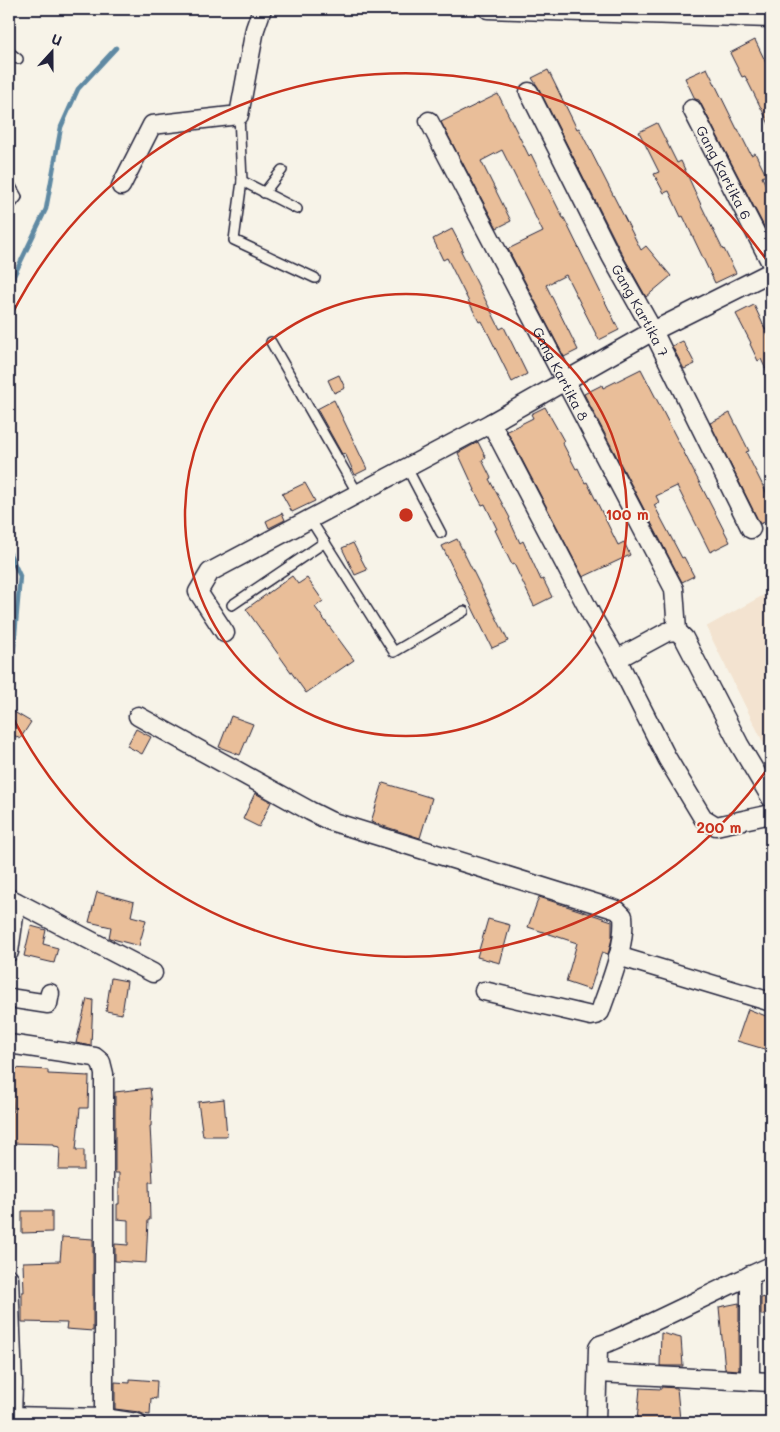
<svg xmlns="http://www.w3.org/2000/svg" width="780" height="1432" viewBox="0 0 780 1432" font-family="Mali,sans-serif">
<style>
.built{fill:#f3e3d0}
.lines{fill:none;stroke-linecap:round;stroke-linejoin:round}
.stream{stroke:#5e89a3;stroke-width:4.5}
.building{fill:#e9be99;stroke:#22223b}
.lane-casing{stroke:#22223b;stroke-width:12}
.street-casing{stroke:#22223b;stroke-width:21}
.lane{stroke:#f7f3e8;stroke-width:9}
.street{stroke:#f7f3e8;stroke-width:18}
.ring{fill:none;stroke:#c8321e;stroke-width:2.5}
.labels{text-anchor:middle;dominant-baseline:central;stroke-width:4;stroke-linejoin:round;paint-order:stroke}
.street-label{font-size:14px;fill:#22223b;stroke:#f7f3e8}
.centre{fill:#c8321e;stroke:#f7f3e8;stroke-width:2.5}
.ring-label{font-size:15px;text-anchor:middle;font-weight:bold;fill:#c8321e;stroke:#f7f3e8;stroke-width:4;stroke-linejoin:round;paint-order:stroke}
</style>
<rect width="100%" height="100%" fill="#f7f3e8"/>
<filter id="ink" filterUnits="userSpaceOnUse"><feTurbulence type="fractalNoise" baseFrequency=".02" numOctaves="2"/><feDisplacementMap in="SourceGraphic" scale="10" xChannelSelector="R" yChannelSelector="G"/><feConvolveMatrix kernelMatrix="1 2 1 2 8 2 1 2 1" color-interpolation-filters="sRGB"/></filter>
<g filter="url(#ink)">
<path class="built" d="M771 591V758L706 627Z"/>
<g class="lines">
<g class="stream">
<path d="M9 286 46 209 61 127 78 89 116 48"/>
<path d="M9 552 20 576 13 657 9 673"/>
</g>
</g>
<g class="building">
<path d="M755 40 771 73V128L745 76 742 77 730 53Z"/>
<path d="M707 68 737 129H738L751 155 755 153 766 175 762 177 771 196V240L701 104 699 100 695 99 685 78Z"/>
<path d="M548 70 577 129 579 128 641 250 646 246 671 276 646 297 622 254 538 87 532 78Z"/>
<path d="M498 94 529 156 531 154 563 218H564L619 330 599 340 566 275 546 285 578 350 564 357 508 249 543 232 502 150 481 161 511 221 497 228 441 122Z"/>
<path d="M657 123 677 163 681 161 702 207 723 250 724 249 736 273 715 283 683 216 681 217 669 191 664 193 654 174 659 172 639 132Z"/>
<path d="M452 229 463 250 461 251 500 329 504 327 527 374 512 382 482 321 479 322 447 258 443 260 433 239Z"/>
<path d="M754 305 768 335 771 333V380L761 359 758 361 750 344 751 343 736 314Z"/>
<path d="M683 341 695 364 684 369 672 346Z"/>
<path d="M641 369 730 542 710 552 677 486 656 496 659 502 654 505 682 558 684 557 694 576 682 582 584 394 602 385 603 388Z"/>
<path d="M339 375 345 388 334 393 328 380Z"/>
<path d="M334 400 367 469 355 475 345 453 342 454 317 409Z"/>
<path d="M545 407 564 441 562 442 576 469 578 468 585 483 587 482 618 545 624 542 630 555 583 577 507 431 533 418 531 414Z"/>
<path d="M730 413 749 451 746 452 771 502V519L760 524 710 423Z"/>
<path d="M478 442 486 458 482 460 491 478 489 479 510 518 509 519 520 543 523 541 541 580 543 579 552 597 534 606 514 564 512 565 495 530 497 529 485 504 482 505 474 490H475L458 453Z"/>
<path d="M305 483 315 501 292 512 282 494Z"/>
<path d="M282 513 285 520 269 528 266 521Z"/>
<path d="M457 539 508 641 492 648 442 546Z"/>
<path d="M353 543 367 570 355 575 342 548Z"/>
<path d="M292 576 298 584 307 578 323 601 315 607 354 660 306 693 246 609Z"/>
<path d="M9 709 31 722 20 739 9 732Z"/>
<path d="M231 716 253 724 240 755 219 747Z"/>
<path d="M136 729 151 737 142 754 127 746Z"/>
<path d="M383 783 432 798 420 838 371 822Z"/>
<path d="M255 793 271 802 259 827 243 819Z"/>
<path d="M97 892 134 902 131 916 146 920 139 946 109 938 111 927 89 922Z"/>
<path d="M539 897 612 921V938L609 951 608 954 602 952 590 990 566 982 577 943 528 927Z"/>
<path d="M488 919 510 925 500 963 477 957Z"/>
<path d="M31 926 46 930 43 944 58 948 54 963 24 956Z"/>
<path d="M111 978 127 981 122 1014 106 1011Z"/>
<path d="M87 999 93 1000 91 1046 76 1043Z"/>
<path d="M748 1009 771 1018V1051L737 1041Z"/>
<path d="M11 1068 48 1070V1074L89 1076 88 1108H80L76 1150H84V1170H59L60 1147 54 1146V1144L9 1143V1112L13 1111 12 1086H10Z"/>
<path d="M150 1088 152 1104 151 1126H150L153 1182H149L150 1220H148L146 1263 115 1261V1244L128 1245V1220L117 1219V1204H119V1173H115V1092Z"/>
<path d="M224 1099 227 1136H203L198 1102Z"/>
<path d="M22 1211H52V1232L22 1233Z"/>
<path d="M62 1237 93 1239V1331L66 1329 67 1323 22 1322V1292H24L23 1262 60 1261Z"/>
<path d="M771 1296V1315H761V1298Z"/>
<path d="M739 1303V1370L725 1369 719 1307Z"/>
<path d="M661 1333 681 1338 683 1366H660Z"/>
<path d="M130 1379 157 1381 156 1399 151 1398 150 1415 143 1414 139 1412 115 1409V1382L130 1383Z"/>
<path d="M661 1387 677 1388 680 1420 637 1421 640 1388 661 1389Z"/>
</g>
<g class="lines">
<defs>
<g id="lane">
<path d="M9 52 18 59"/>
<path d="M239 115 242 181 234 240 315 278"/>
<path d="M242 181 297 209"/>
<path d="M9 183 17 197 9 207"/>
<path d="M264 193 282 170"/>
<path d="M271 342 358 494"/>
<path d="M407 468 441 533"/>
<path d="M310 519 394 652 464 611"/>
<path d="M232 605 325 542"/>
</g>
<g id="street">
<path d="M488 9 771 18"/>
<path id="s1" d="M529 92 611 256 653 331 751 529"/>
<path id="s2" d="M692 109 771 263"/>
<path id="s3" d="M429 121 674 589 677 631"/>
<path d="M121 186 152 125 239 115 255 29 262 9"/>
<path d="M771 272 653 331 491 423 593 618 617 659 667 758 703 818 716 826 771 814"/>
<path d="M225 633 198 592 210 572 491 423"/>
<path d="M617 659 667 632 677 631 684 638 739 744 771 798"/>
<path d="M138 716 310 811 330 821 617 910 623 916C626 946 610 983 600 1012L596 1015 591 1016 484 991"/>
<path d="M9 898 153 973"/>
<path d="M9 952 16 902"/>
<path d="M618 956 771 1002"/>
<path d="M9 998 48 1004 50 993"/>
<path d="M9 1044 95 1057 101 1062 104 1074V1418"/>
<path d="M9 1278 13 1384 12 1416"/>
<path d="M599 1373 771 1382"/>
<path d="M750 1381V1275"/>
<path d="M9 1416 104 1418 137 1423"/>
<path d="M596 1423 598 1348 600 1345 609 1342C664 1318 717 1290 771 1266"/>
</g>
</defs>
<use href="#lane" class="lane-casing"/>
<use href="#street" class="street-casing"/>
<use href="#lane" class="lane"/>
<use href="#street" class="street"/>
</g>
</g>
<g class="ring">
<circle cx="406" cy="515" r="221"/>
<path d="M770 765A442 442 0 0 1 10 712M10 318A442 442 0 0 1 770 265"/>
</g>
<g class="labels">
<g class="street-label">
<text stroke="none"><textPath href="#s2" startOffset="71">Gang Kartika 6</textPath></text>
<text stroke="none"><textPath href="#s1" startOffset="245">Gang Kartika 7</textPath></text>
<text stroke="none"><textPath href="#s3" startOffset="285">Gang Kartika 8</textPath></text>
</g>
</g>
<circle cx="406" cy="515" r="8" class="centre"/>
<g class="ring-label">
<text x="627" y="520">100 m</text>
<text x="719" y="833">200 m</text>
</g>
<rect width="780" height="1432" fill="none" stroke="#f7f3e8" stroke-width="30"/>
<rect x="15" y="15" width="750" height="1402" fill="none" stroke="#22223b" stroke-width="2" filter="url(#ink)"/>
<g transform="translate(52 52) rotate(21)" stroke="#f7f3e8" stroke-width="4" paint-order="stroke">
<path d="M0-4L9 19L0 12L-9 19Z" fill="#22223b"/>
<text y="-8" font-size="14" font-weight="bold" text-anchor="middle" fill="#22223b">U</text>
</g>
</svg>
